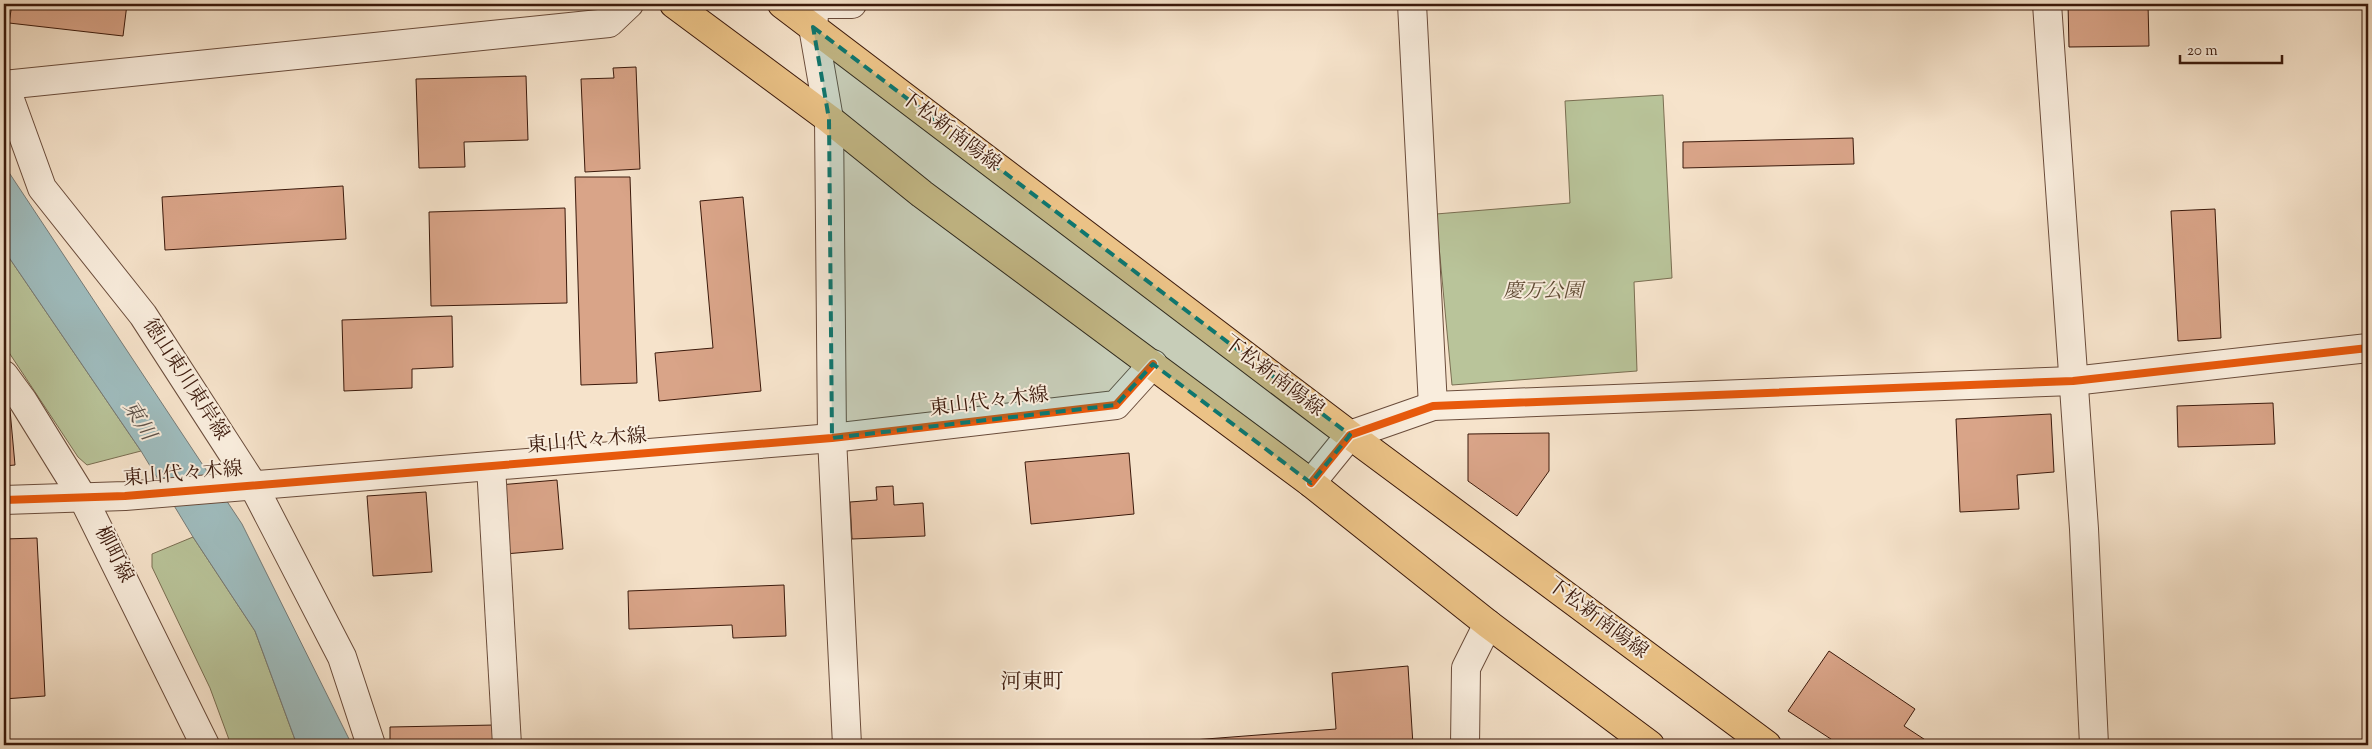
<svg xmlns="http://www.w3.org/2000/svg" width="2372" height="749" viewBox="0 0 2372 749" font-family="'Sorts Mill Goudy','Noto Serif JP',serif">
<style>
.green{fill:#b9c49a;stroke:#7a6e52}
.water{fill:#9fbdbf;stroke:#777b77}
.building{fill:#d9a488;stroke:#3b190b}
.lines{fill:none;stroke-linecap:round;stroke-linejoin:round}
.minor-casing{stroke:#6a4c3b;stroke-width:30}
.major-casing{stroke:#3b190b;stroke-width:30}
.minor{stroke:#f9eddd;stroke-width:28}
.major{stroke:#ebc286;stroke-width:28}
.cycleway-casing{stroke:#f9eddd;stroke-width:11}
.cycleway{stroke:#e8590c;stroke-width:8}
.marked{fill:#0f766e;fill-opacity:0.2;stroke:#0f766e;stroke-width:4;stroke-dasharray:10 6;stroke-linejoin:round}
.labels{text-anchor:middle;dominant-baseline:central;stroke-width:4;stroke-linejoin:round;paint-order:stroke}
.street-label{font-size:20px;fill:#3b190b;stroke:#f9eddd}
.park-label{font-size:20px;font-style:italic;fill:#614c36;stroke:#f9eddd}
.water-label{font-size:21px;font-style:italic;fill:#5e524a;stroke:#f9eddd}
.neighbourhood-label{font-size:21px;fill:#3b190b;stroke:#f9eddd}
</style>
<rect width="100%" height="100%" fill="#f6e3cb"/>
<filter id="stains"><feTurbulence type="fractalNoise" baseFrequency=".004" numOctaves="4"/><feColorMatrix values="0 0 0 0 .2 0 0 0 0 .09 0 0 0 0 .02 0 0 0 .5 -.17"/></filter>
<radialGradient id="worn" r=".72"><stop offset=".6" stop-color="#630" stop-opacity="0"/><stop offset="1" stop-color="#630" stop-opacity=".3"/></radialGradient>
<g class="green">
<path d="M1663 95 1672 278 1634 282 1637 371 1452 385 1436 214 1570 203 1565 101Z"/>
<path d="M4 248 8 256 141 451 87 465 78 457 4 345Z"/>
<path d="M193 537 255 631 297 745H231L210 688 152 567V554Z"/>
</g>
<path class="water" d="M4 165 242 524 352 745H297L255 631 193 537 141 451 8 256 4 248Z"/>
<g class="building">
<path d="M12 4H127L123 36 9 23Z"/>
<path d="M2068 4H2148L2149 46 2069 47Z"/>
<path d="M636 67 640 169 585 172 581 79 614 78 613 68Z"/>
<path d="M526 76 528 140 464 142 465 167 419 168 416 79Z"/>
<path d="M1853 138 1854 164 1683 168V142Z"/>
<path d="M575 177H630L637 383 581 385Z"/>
<path d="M343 186 346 239 165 250 162 197Z"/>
<path d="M743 197 761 391 659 401 655 353 713 348 700 201Z"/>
<path d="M565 208 567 303 431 306 429 212Z"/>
<path d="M2215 209 2221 338 2178 341 2171 211Z"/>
<path d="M452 316 453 367 412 369V388L344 391 342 320Z"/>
<path d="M2273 403 2275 444 2178 447 2177 406Z"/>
<path d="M4 410H10L15 465 4 466Z"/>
<path d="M2051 414 2054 472 2017 475 2019 509 1960 512 1956 419Z"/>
<path d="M1549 433V471L1517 516 1468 481V434Z"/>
<path d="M1129 453 1134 514 1031 524 1025 462Z"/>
<path d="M557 480 563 549 505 554 499 485Z"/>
<path d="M893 486 894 505 923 503 925 536 852 539 850 502 877 500 876 487Z"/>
<path d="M426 492 432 572 373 576 367 496Z"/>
<path d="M37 538 45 696 4 699V539Z"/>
<path d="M784 585 786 636 733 638 732 625 629 629 628 591Z"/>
<path d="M1829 651 1915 709 1904 726 1933 745H1840L1788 711Z"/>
<path d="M1408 666 1413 745H1128L1336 729 1332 673Z"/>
<path d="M495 725V745H390V727Z"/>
</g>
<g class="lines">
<defs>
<g id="minor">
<path d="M815 4 813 27 829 119 832 438 847 745"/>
<path d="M815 4H852"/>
<path d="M1412 4 1433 406"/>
<path d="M2047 4 2084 529 2094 745"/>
<path d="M4 83 42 188 143 315 253 485 342 657 371 745"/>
<path d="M4 85 609 23 629 4"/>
<path d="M4 375 23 401 83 498 205 745"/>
<path d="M491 466 507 745"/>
<path d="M1311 483 1350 435 1433 406 2073 381 2368 348"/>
<path d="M4 500 125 496 832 438 1116 405 1153 364"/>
<path d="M1465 745 1466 668 1488 624"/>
</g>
<g id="major">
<path d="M674 4 829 119 922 194 1311 483 1488 624 1650 745"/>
<path d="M782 4 1350 435 1767 745"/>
</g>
</defs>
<use href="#minor" class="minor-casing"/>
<use href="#major" class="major-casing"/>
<use href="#minor" class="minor"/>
<use href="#major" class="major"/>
<defs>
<g id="cycleway">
<path d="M1311 483 1350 435 1433 406 2073 381 2368 348"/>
<path d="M4 500 125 496 832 438 1116 405 1153 364"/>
</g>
</defs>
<use href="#cycleway" class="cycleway-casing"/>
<use href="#cycleway" class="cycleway"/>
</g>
<path class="marked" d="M813 27 1350 435 1311 483 1153 364 1116 405 832 438 829 119Z"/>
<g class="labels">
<g class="street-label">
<text transform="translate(950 132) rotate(37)">下松新南陽線</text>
<text transform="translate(1273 377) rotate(37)">下松新南陽線</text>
<text transform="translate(185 380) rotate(57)">徳山東川東岸線</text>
<text transform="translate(989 403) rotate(-7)">東山代々木線</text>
<text transform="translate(587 442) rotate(-5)">東山代々木線</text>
<text transform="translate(183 475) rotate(-5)">東山代々木線</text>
<text transform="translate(113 555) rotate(63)">柳町線</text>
<text transform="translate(1597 619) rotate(37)">下松新南陽線</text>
</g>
<g class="park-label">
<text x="1543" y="292">慶万公園</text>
</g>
<g class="water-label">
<text transform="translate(138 421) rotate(58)">東川</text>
</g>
<g class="neighbourhood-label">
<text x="1032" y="683">河東町</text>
</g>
</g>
<rect width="2372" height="749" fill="none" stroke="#f6e3cb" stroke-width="20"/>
<rect x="5" y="5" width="2362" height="739" fill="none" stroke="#3b190b" stroke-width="2.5"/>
<rect x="10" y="10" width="2352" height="729" fill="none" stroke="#3b190b"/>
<path d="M2180 55v8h102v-8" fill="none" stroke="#3b190b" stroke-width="2.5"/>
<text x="2187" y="55" font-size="15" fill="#3b190b" stroke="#f9eddd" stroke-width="4" paint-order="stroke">20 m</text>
<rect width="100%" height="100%" filter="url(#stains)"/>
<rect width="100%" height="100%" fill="url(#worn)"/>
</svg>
